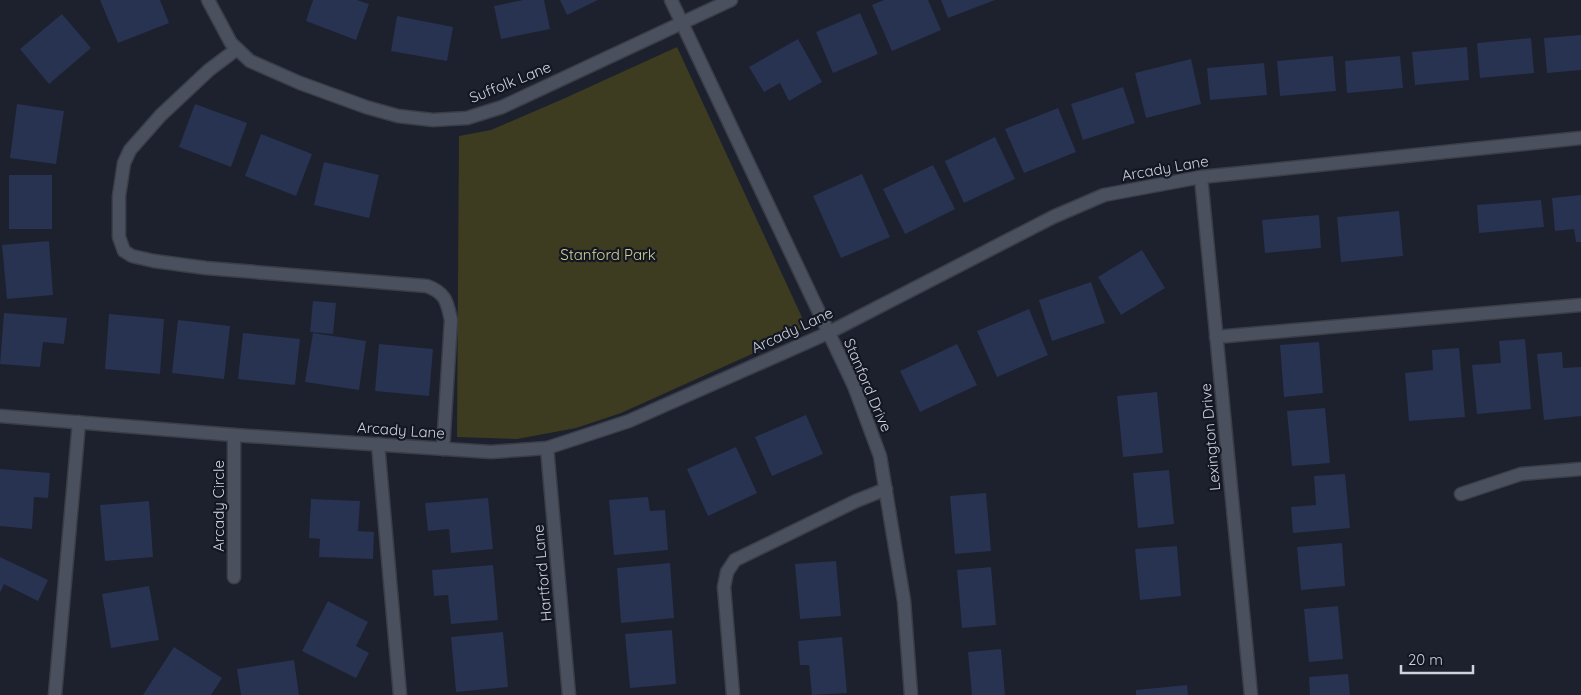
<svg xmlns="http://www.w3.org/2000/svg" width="1581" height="695" viewBox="0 0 1581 695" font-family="Quicksand,sans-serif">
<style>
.green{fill:#3d3c20}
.building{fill:#283251}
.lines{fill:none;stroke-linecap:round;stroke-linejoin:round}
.lane-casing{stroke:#3b3e48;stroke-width:15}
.street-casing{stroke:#3b3e48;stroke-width:15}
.lane{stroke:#4b505e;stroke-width:12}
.street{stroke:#4b505e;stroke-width:12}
.labels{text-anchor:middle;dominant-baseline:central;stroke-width:4.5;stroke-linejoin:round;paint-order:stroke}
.street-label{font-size:15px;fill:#cfd2db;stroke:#131723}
.park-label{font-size:15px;fill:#d5d391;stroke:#131723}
</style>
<rect width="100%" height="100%" fill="#1c212d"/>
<path class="green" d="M677 47 806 326 774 344 621 413 576 428 517 439 457 437 459 136 491 130 563 99Z"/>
<g class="building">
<path d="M100 0H160L169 23 118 43Z"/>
<path d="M313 0H357L369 4 356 40 306 21Z"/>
<path d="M523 0H544L550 29 501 39 494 6Z"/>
<path d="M560 0H598L567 15Z"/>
<path d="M884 0H928L941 30 892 51 872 5Z"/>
<path d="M941 0H995L948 18Z"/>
<path d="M860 13 878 54 833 73 816 32Z"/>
<path d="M62 14 91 48 49 84 20 49Z"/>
<path d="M397 16 453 27 447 61 391 51Z"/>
<path d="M1581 35V70L1547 73 1544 38Z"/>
<path d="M1531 38 1534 73 1480 78 1477 43Z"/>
<path d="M798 39 822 82 789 101 780 83 764 92 749 67Z"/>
<path d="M1467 47 1469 80 1415 85 1412 52Z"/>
<path d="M1333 56 1336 91 1280 96 1277 61Z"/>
<path d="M1400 56 1403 88 1347 93 1345 61Z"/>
<path d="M1191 59 1201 104 1146 118 1135 73Z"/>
<path d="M1264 63 1267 95 1210 100 1207 68Z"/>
<path d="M1123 87 1135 123 1083 140 1071 104Z"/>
<path d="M17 104 64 111 56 164 10 158Z"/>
<path d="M195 104 247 123 231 167 179 147Z"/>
<path d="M1058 108 1076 152 1024 173 1005 129Z"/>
<path d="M261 134 312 154 296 196 245 176Z"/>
<path d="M995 137 1015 179 964 203 945 161Z"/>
<path d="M324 162 379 175 369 218 314 205Z"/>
<path d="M933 165 955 209 905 234 883 189Z"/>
<path d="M862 174 890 237 841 258 813 196Z"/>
<rect x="9" y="175" width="43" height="54"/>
<path d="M1581 195V242H1576L1574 229 1555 231 1552 198Z"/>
<path d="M1541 200 1544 227 1479 233 1477 205Z"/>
<path d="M1399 211 1403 256 1341 262 1337 217Z"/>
<path d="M1319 215 1321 248 1265 253 1262 220Z"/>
<path d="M49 241 53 295 7 299 2 245Z"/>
<path d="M1142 250 1165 288 1121 315 1098 277Z"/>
<path d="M1091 282 1105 323 1052 341 1039 300Z"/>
<path d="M313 301 336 303 333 334 310 332Z"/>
<path d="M1029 309 1048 355 997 377 977 331Z"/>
<path d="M4 313 67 318 64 344 43 342 40 367 0 364Z"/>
<path d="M109 314 164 319 160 374 105 369Z"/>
<path d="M178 320 230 326 224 379 172 373Z"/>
<path d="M243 333 300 339 295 385 238 379Z"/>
<path d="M313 333 366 341 359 390 305 382Z"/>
<path d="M1525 339 1531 409 1477 414 1472 365 1501 363 1499 341Z"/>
<path d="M1319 342 1323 393 1284 397 1280 345Z"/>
<path d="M379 344 433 349 429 396 375 391Z"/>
<path d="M957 344 977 385 920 412 900 371Z"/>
<path d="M1459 348 1465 417 1409 421 1405 373 1433 370 1432 350Z"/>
<path d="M1562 352 1563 368 1581 367V416L1544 420 1537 354Z"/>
<path d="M1157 392 1163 453 1123 457 1117 396Z"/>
<path d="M1325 408 1330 463 1292 466 1287 411Z"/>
<path d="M806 415 823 454 772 476 755 437Z"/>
<path d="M736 447 757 493 708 516 687 469Z"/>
<path d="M0 469 50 473 48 498 34 497 32 529 0 526Z"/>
<path d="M1169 470 1174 524 1138 528 1133 473Z"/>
<path d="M1345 474 1350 528 1293 533 1291 507 1316 505 1314 476Z"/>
<path d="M986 493 991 551 955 554 950 496Z"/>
<path d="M648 497 650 511 665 510 668 550 614 555 609 500Z"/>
<path d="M488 498 493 549 451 553 449 529 428 531 425 503Z"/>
<path d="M311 499 360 501 358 531 374 532 373 559 319 557 320 539 309 538Z"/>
<path d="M149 501 153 557 105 561 100 505Z"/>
<path d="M1342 543 1345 586 1301 590 1297 547Z"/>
<path d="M1177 546 1181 596 1140 600 1135 549Z"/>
<path d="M0 557 48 580 38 601 4 584 0 593Z"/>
<path d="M836 561 841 616 800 619 795 564Z"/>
<path d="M670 563 674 618 621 623 617 568Z"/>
<path d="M493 565 498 620 451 624 448 595 434 596 432 570Z"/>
<path d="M991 567 996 625 962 628 957 570Z"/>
<path d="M149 586 159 640 111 648 102 594Z"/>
<path d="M328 601 368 622 356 646 369 653 356 678 302 651Z"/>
<path d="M1338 606 1343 659 1309 662 1304 609Z"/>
<path d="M672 630 676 684 630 688 625 634Z"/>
<path d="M503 632 508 687 456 692 451 637Z"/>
<path d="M842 637 847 693 812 695 809 665H800L798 641Z"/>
<path d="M174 647 222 678 211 695H143Z"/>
<path d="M1001 649 1005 695H972L968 652Z"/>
<path d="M294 660 299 695H241L237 669Z"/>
<path d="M1348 674 1350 695H1310L1309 677Z"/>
<path d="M1187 685 1188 695H1136V690Z"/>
</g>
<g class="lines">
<defs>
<g id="lane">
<path d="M237 49 209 70 161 115 130 150 124 163 119 196V237L124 251 132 256 154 261 206 268 427 286C446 293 447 302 451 320L443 449"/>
<path d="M1216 337 1581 305"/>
<path d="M378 444 400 695"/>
<path d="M55 695 79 422"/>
<path d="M733 695 724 587 727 572 735 560 856 501 886 489"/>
</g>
<g id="street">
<path d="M208 0 231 43 250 61 300 83 366 107 398 116 433 120 467 118 502 107 731 0"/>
<path d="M671 0 854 386 880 456 904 601 911 695"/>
<path d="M1201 177 1251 695"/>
<path d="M0 416 234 435 491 452 547 448 629 421 828 333 1053 217 1104 195 1201 177 1581 138"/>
<path d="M547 448 569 695"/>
<path d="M1461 494 1521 474 1581 469"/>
<path d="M234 577V435"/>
</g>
</defs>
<use href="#lane" class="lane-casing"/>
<use href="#street" class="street-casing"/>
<use href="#lane" class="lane"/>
<use href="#street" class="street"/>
</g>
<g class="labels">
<g class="street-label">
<text transform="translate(510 82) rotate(-22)">Suffolk Lane</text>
<text transform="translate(1165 168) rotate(-10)">Arcady Lane</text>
<text transform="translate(792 330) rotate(-25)">Arcady Lane</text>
<text transform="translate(868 385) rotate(67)">Stanford Drive</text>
<text transform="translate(401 430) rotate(4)">Arcady Lane</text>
<text transform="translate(1210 437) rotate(-95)">Lexington Drive</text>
<text transform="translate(218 506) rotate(-90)">Arcady Circle</text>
<text transform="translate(542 573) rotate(-95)">Hartford Lane</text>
</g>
<g class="park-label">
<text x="608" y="254">Stanford Park</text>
</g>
</g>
<path d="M1401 665v8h72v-8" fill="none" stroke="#cfd2db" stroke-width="2.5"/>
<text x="1408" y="665" font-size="15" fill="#cfd2db" stroke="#131723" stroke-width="4" paint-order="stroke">20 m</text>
</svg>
